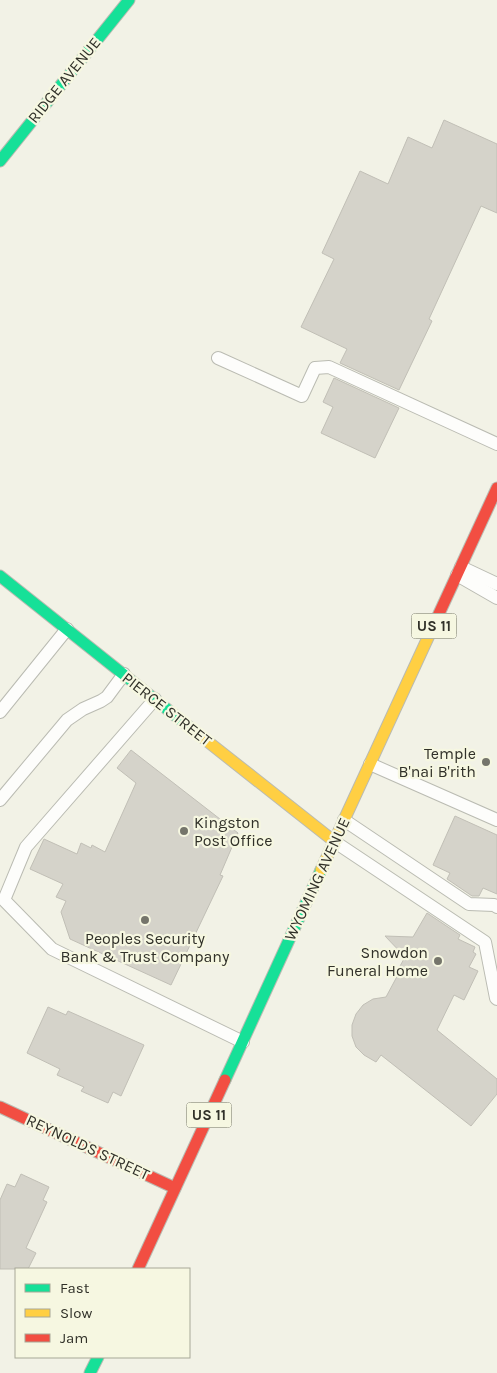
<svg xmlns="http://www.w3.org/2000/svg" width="497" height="1373" viewBox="0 0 497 1373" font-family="Karla,sans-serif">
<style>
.building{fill:#d5d3ca;stroke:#c1bfb6}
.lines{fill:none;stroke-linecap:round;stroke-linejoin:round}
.lane-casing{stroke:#babbb2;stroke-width:14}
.fast-casing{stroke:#babbb2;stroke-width:13}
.slow-casing{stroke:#babbb2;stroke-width:13}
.jam-casing{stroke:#babbb2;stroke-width:13}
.lane{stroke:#fdfdfb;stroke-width:12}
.fast{stroke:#16e098;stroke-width:11}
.slow{stroke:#ffcf43;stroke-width:11}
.jam{stroke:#f24e42;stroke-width:11}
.poi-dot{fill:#75756b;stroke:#f6f7e1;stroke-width:2}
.labels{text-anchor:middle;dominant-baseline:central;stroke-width:4.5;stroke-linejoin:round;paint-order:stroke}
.shield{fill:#f6f7e1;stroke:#6c6c60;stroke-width:1}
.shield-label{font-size:15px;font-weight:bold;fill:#313129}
.street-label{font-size:16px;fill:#313129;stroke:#f6f7e1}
.poi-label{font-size:16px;fill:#313129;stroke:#f6f7e1;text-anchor:end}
</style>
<rect width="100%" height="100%" fill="#f2f2e6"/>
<g class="building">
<path d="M444 120 497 144V213L481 206 429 319 432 321 399 390 340 363 347 349 301 327 334 259 322 253 360 171 388 184 408 137 432 148Z"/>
<path d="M334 378 399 408 375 458 321 433 333 407 323 402Z"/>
<path d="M131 750 238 833 220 875 223 876 171 985 70 939 61 912 66 901 56 897 63 884 30 869 44 839 77 854 81 843 91 848 92 845 105 852 136 783 117 768Z"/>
<path d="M455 816 497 835V894L483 888 479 896H472L447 879 450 873 433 865Z"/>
<path d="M427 913 460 935 458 939 475 947 473 952 476 954 469 967 478 971 464 1000 454 995 437 1030 497 1079V1094L471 1126 381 1055 376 1062 364 1055 356 1047 352 1036V1025L356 1014 363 1005 373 999 386 997 401 969 399 968 405 957 385 936 413 937Z"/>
<path d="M48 1007 66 1015 68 1011 144 1045 121 1096 113 1092 108 1103 81 1091 84 1087 57 1075 60 1069 27 1053Z"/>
<path d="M21 1174 49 1187 43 1200 47 1202 26 1248 36 1253 28 1269H0V1200L7 1184 15 1187Z"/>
</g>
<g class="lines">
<defs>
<g id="lane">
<path d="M218 358 302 396 315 368 329 367 497 444"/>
<path d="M461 567 497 584"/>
<path d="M457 575 497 598"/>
<path d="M155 699 26 847 4 900 52 949 243 1042"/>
<path d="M0 712 67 629"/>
<path d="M370 764 497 820"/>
<path d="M0 800 67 720 83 709 101 701 107 697 124 674"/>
<path d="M344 820 469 904 494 905 497 907"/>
<path d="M335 842 485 942 496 998 497 999"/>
</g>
<g id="fast">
<path d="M0 161 129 0"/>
<path d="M0 576 202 737"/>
<path d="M225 1080 321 870"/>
<path d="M90 1373 98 1357"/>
</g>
<g id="slow">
<path d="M202 737 335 842"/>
<path d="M321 870 437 618"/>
</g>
<g id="jam">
<path d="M437 618 497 488"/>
<path d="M0 1107 175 1188"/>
<path d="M138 1269 225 1080"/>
</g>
</defs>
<use href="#lane" class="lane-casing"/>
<use href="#fast" class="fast-casing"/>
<use href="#slow" class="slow-casing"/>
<use href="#jam" class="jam-casing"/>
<use href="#lane" class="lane"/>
<use href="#fast" class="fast"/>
<use href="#slow" class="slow"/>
<use href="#jam" class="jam"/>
</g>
<g class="poi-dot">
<circle cx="486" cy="762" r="5"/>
<circle cx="184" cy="831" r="5"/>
<circle cx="145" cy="920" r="5"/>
<circle cx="438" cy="961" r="5"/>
</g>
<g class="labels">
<g class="shield">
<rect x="411.5" y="613.5" width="45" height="25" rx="4"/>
<rect x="186.5" y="1102.5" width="45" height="25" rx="4"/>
</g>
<g class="shield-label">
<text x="434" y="626">US 11</text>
<text x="209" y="1115">US 11</text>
</g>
<g class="street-label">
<text transform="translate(64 80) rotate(-51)">RIDGE AVENUE</text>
<text transform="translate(167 709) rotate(38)">PIERCE STREET</text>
<text transform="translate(317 879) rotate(-65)">WYOMING AVENUE</text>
<text transform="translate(88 1147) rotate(25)">REYNOLDS STREET</text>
</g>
<g class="poi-label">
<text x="476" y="753">Temple<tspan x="476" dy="18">B'nai B'rith</tspan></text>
<text x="194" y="822" text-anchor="start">Kingston<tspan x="194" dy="18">Post Office</tspan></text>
<text x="145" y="938" text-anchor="middle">Peoples Security<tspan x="145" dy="18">Bank &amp; Trust Company</tspan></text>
<text x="428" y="952">Snowdon<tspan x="428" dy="18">Funeral Home</tspan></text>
</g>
</g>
<rect x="15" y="1268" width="175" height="90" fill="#f6f7e1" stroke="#a7a897"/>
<rect x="25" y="1284" width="25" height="8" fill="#16e098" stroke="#a7a897"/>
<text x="60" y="1293" font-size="15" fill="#313129">Fast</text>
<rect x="25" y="1309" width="25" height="8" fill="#ffcf43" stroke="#a7a897"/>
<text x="60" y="1318" font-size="15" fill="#313129">Slow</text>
<rect x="25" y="1334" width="25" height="8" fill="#f24e42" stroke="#a7a897"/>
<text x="60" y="1343" font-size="15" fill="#313129">Jam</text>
</svg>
